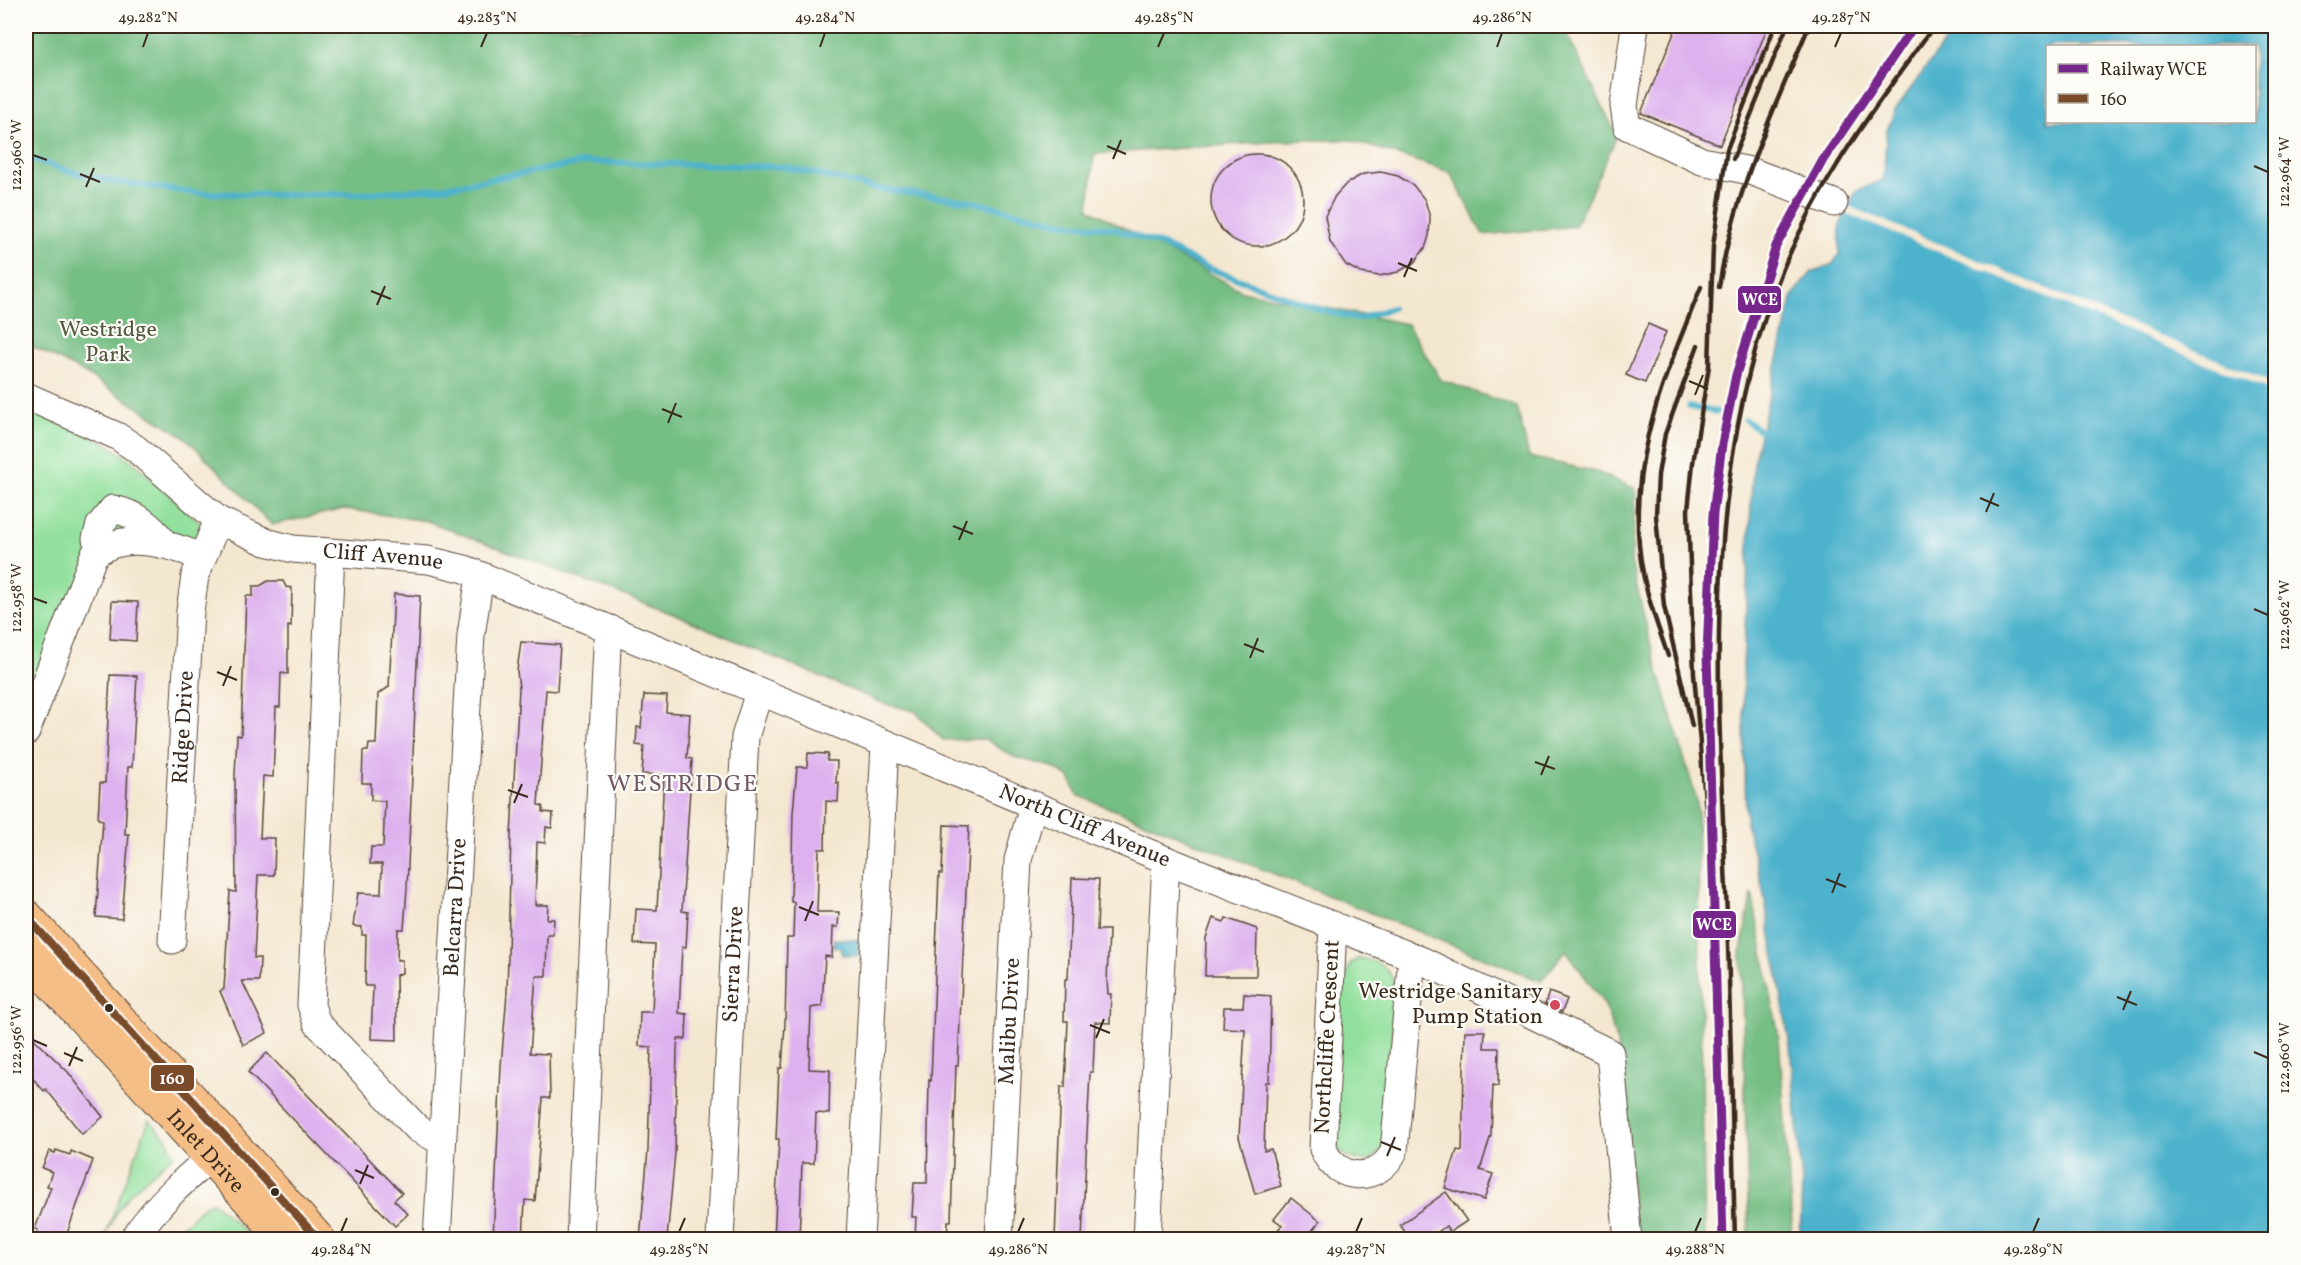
<svg xmlns="http://www.w3.org/2000/svg" width="2301" height="1265" viewBox="0 0 2301 1265" font-family="Vollkorn,serif">
<style>
.green{fill:#92e09d;stroke:#66855e;stroke-width:1.5}
.forest{fill:#75be84;stroke:#587451;stroke-width:1.5}
.water{fill:#4db2cc;stroke:#446e75;stroke-width:1.5;fill-rule:evenodd}
.pier{fill:#f4e7d0}
.lines{fill:none;stroke-linecap:round;stroke-linejoin:round}
.stream{stroke:#4db2cc;stroke-width:6}
.building{fill:#ddb1ee}
.minor-casing{stroke:#574639;stroke-width:29}
.major-casing{stroke:#574639;stroke-width:35}
.minor{stroke:#fff;stroke-width:27}
.major{stroke:#f6be87;stroke-width:33}
.rail{stroke:#3b2a1e;stroke-width:4.5}
.bus-1-casing{stroke:#fdfcf7;stroke-width:12}
.bus-1{stroke:#7a4b2a;stroke-width:8}
.rail-1-casing{stroke:#fdfcf7;stroke-width:14}
.rail-1{stroke:#77278b;stroke-width:9}
.ticks{fill:none;stroke:#3b2a1e;stroke-width:2}
.poi-dot{fill:#d1495b;stroke:#fdfcf7;stroke-width:2}
.bus-dot{fill:#3b2a1e;stroke:#fdfcf7;stroke-width:2}
.labels{text-anchor:middle;dominant-baseline:central;stroke-width:4.5;stroke-linejoin:round;paint-order:stroke}
.park-label{font-size:22px;fill:#51583e;stroke:#fdfcf7}
.street-label{font-size:22px;fill:#3b2a1e;stroke:#fdfcf7}
.poi-label{font-size:22px;fill:#3b2a1e;stroke:#fdfcf7;text-anchor:end}
.neighbourhood-label{font-size:24px;letter-spacing:1.5px;fill:#745967;stroke:#fdfcf7}
.line-badge{stroke:#fdfcf7;stroke-width:2}
.badge-label{font-size:16px;text-anchor:middle;font-weight:bold;fill:#fff}
.neatline{fill:none;stroke:#3b2a1e;stroke-width:2}
.ticks-label{font-size:15px;text-anchor:middle;fill:#3b2a1e}
</style>
<rect width="100%" height="100%" fill="#fdfcf7"/>
<filter id="ink" filterUnits="userSpaceOnUse"><feTurbulence type="fractalNoise" baseFrequency=".0167" numOctaves="2"/><feDisplacementMap in="SourceGraphic" scale="12" xChannelSelector="R" yChannelSelector="G"/><feConvolveMatrix kernelMatrix="1 2 1 2 8 2 1 2 1" color-interpolation-filters="sRGB"/></filter>
<filter id="wash" filterUnits="userSpaceOnUse"><feTurbulence type="fractalNoise" baseFrequency=".008" numOctaves="4" result="noise"/><feDisplacementMap in="SourceGraphic" scale="24" xChannelSelector="R" yChannelSelector="G"/><feGaussianBlur stdDeviation="1.35" result="paint"/><feColorMatrix in="noise" values="0 0 0 0 0 0 0 0 0 0 0 0 0 0 0 0 0 1.4 0 .05"/><feComposite in="paint" operator="in"/></filter>
<g filter="url(#wash)">
<rect width="100%" height="100%" fill="#f4e7d0"/>
<g class="green">
<path d="M26 409 104 442 132 461 200 523 201 526 190 553 102 548 26 732Z"/>
<path d="M1359 958C1379 961 1391 968 1396 988L1385 1147 1370 1160C1352 1161 1341 1157 1333 1140L1340 992 1351 963Z"/>
<path d="M149 1120 166 1138 174 1154 131 1192 118 1210 104 1239Z"/>
<path d="M213 1202 253 1239H169L204 1206Z"/>
</g>
<g class="forest">
<path d="M26 26H1563L1617 136 1575 226 1483 235 1450 172 1351 140H1301L1094 154 1089 209 1242 291 1407 324 1441 380 1517 407 1529 457 1597 472 1636 489 1631 562 1653 654 1697 801 1705 1239H1636L1617 1043 1605 1005 1566 950 1541 981 1077 795 1070 778 1053 767 1014 757 985 739 943 740 915 711 885 704 673 614 427 521 344 509 272 525 186 438 83 372 26 343Z"/>
<path d="M1752 894 1779 1038 1792 1225 1787 1239H1749L1741 951Z"/>
</g>
<g class="water">
<path d="M1956 26H2275V1239H1800L1802 1183 1790 1045 1763 890 1746 824 1743 666 1753 464 1793 295 1812 272 1833 264 1839 254 1840 225 1856 191 1884 179 1886 133 1895 110ZM2048 46H2254V122H2048Z"/>
<path d="M834 939 859 940 858 956 842 955V948L834 947Z"/>
</g>
<path class="pier" d="M1846 205 2275 384V392L1843 212Z"/>
<g class="lines">
<g class="stream">
<path d="M26 157 68 171 116 182 197 193 275 195 358 194 440 188 587 162 786 167 878 189 970 201 1062 223 1111 228 1162 245 1208 268 1319 309 1358 319 1392 308"/>
<path d="M1689 407 1717 412"/>
<path d="M1745 420 1767 435"/>
</g>
</g>
<g id="blocks">
<g class="building">
<path d="M1677 26H1768L1720 145 1641 113Z"/>
<circle cx="1257" cy="200" r="46"/>
<path d="M1381 172 1398 176 1413 185 1425 200 1430 218 1429 236 1425 248 1414 263 1398 272 1379 276 1361 273 1346 265 1330 242 1325 216 1335 196 1347 183 1363 174Z"/>
<path d="M1648 324 1666 332 1645 383 1626 375Z"/>
<path d="M268 581H283L286 587 292 588 291 627 288 626V674L281 673 280 707H276L273 777 263 776 260 838H275L274 875H258L254 958H260L259 981H242L267 1033 243 1045 220 991 224 989 230 891 236 892 235 775 237 735 241 736 246 596H253V586H260Z"/>
<path d="M394 594 420 596 407 888 404 929H398L397 960H402V973L396 975 397 1040 371 1039 373 986H365L366 935H362V927L353 926 358 893 381 894 382 864H370L371 847H383L385 801 371 800V783H362L363 751H368L369 744H376L378 694 389 687Z"/>
<path d="M112 601 138 602 136 641 110 639Z"/>
<path d="M521 642 560 645 557 691 546 690 538 805 543 806V812L553 813 552 828 546 827 545 843 537 842 535 905H548L547 919H554L553 935H547L546 976H536L530 1053 549 1054 550 1098H543L535 1201 525 1200 523 1239H493L501 1066 507 993 511 836 519 688 517 671Z"/>
<path d="M110 675 137 676 132 767H128L125 834H129L122 919 96 917 103 820 98 819 100 783H105Z"/>
<path d="M644 695 667 696 666 712 690 714 687 758 692 759 682 911 688 912 686 947H682L679 1013 687 1014 686 1039H678L677 1048 675 1153 667 1239H640L648 1150 651 1047 639 1046 640 1012H652L655 945 634 944 636 909 657 910 664 775 642 774 644 746 636 745 637 727 641 728Z"/>
<path d="M808 753 828 754 827 761H837L836 783 839 782 838 802 826 801 825 849H819L817 912H839L838 927H833L832 957 825 956 822 1006 811 1008 809 1069 830 1070 829 1114 816 1113 814 1163H802L799 1239H774L779 1139H776L779 1068H782L785 1024 787 938H793L794 902H791L793 813 797 767H807Z"/>
<path d="M944 825 969 826 958 1065H956L951 1221H948L947 1239H915L916 1217H912L914 1183H927L929 1080 931 1081 939 873 942 874Z"/>
<path d="M1072 878 1099 879 1097 930H1109L1107 981 1108 994H1111L1110 1023 1095 1022 1093 1072H1090L1082 1239H1055L1061 1086 1065 1087 1068 1021H1064L1065 979H1068Z"/>
<path d="M1213 918 1224 922 1226 918 1257 929 1256 976H1205L1206 938Z"/>
<path d="M1549 992 1567 999 1562 1012 1545 1004Z"/>
<path d="M1244 994 1271 996 1269 1082H1266L1264 1151 1271 1149 1281 1186 1255 1194 1239 1137 1245 1029 1223 1028 1224 1007H1243Z"/>
<path d="M26 1031 68 1072 103 1117 82 1134 46 1089 44 1091 26 1071Z"/>
<path d="M1465 1031H1485L1484 1048H1499L1498 1086 1493 1085 1491 1135 1480 1170 1493 1174 1484 1200 1445 1188 1457 1150 1462 1151Z"/>
<path d="M267 1053 402 1193 394 1200 408 1214 395 1226 248 1072Z"/>
<path d="M56 1150 70 1155 71 1151 93 1160 65 1239H34L38 1230 35 1229 51 1187 47 1186 52 1172 42 1168 49 1151 55 1153Z"/>
<path d="M1446 1192 1467 1221 1450 1232 1446 1226 1428 1239H1410L1400 1225Z"/>
<path d="M1291 1198 1320 1221 1305 1239H1270L1282 1225 1274 1219Z"/>
</g>
</g>
</g>
<g filter="url(#ink)">
<use href="#blocks" fill-opacity="0" stroke="#574639" stroke-width="1.5"/>
<g class="lines">
<defs>
<g id="minor">
<path d="M1635 26 1624 106 1627 126 1702 161 1750 171 1834 203"/>
<path id="s1" d="M26 396 117 436 135 448 218 520 266 542 293 549 428 560 465 569 1166 860 1423 961 1610 1053 1628 1240"/>
<path d="M102 548 96 539 100 525 113 509C136 514 151 525 165 544"/>
<path d="M331 553 311 1005 317 1023 418 1129 441 1141"/>
<path d="M26 732 94 555C122 530 170 544 201 557"/>
<path d="M1333 925 1323 1149C1337 1182 1378 1184 1394 1151L1412 957"/>
<path id="s2" d="M172 940 190 611 195 576 218 520"/>
<path d="M133 1240C157 1202 192 1173 225 1145"/>
<path id="s3" d="M437 1240 471 635 480 576"/>
<path d="M580 1240 607 647 610 629"/>
<path id="s4" d="M720 1240 745 737 759 692"/>
<path d="M860 1240 885 744"/>
<path id="s5" d="M999 1240 1018 860 1033 805"/>
<path d="M1147 1240 1166 860"/>
</g>
<g id="major">
<path d="M26 916 319 1240"/>
<path id="s6" d="M26 955 286 1240"/>
</g>
</defs>
<use href="#minor" class="minor-casing"/>
<use href="#major" class="major-casing"/>
<use href="#minor" class="minor"/>
<use href="#major" class="major"/>
<g class="rail">
<path d="M1733 159 1787 26"/>
<path d="M1719 287C1733 195 1773 111 1809 26"/>
<path d="M1668 656C1659 629 1648 602 1643 573 1623 469 1663 381 1701 287"/>
<path d="M1692 726 1664 606 1656 515 1658 475 1665 434 1698 345"/>
<path d="M1714 904 1694 674 1688 510 1693 463 1709 366 1713 246 1727 149 1775 26"/>
<path d="M1735 1240C1732 1131 1731 1023 1727 915 1719 707 1700 492 1774 292 1810 193 1872 110 1934 26"/>
</g>
<defs>
<path id="bus-1" d="M26 916 319 1240"/>
</defs>
<use href="#bus-1" class="bus-1-casing"/>
<use href="#bus-1" class="bus-1"/>
<defs>
<path id="rail-1" d="M1723 1240 1707 653 1713 514 1722 444 1736 375 1776 246 1823 160 1914 26"/>
</defs>
<use href="#rail-1" class="rail-1-casing"/>
<use href="#rail-1" class="rail-1"/>
</g>
</g>
<path class="ticks" d="M143 47 148 33M481 47 487 33M820 47 825 33M1158 47 1164 33M1497 47 1502 33M1835 47 1841 33M1107 146 1126 154M33 155 47 160M1113 159 1121 140M2254 166 2268 172M80 174 100 182M86 187 94 168M1398 263 1417 271M1404 277 1412 258M371 291 391 299M377 305 385 286M1689 381 1708 389M1695 395 1703 375M662 409 682 417M668 423 676 403M1980 498 1999 506M1986 512 1994 493M953 526 973 534M959 540 967 521M33 598 47 603M2254 609 2268 615M1244 644 1264 652M1250 658 1258 638M217 672 237 680M223 686 231 666M1535 762 1555 769M1541 775 1549 756M508 790 528 797M514 803 522 784M1826 879 1846 887M1832 893 1840 873M799 907 819 915M805 921 813 901M2117 997 2137 1005M2123 1010 2131 991M1090 1025 1110 1033M1096 1038 1104 1019M33 1040 47 1046M2254 1052 2268 1058M64 1053 83 1061M69 1066 77 1047M1381 1142 1401 1150M1387 1156 1395 1137M355 1170 374 1178M360 1184 368 1165M341 1232 347 1218M679 1232 685 1218M1018 1232 1024 1218M1356 1232 1362 1218M1695 1232 1701 1218M2033 1232 2039 1218"/>
<circle class="poi-dot" cx="1555" cy="1005" r="6"/>
<g class="bus-dot">
<circle cx="109" cy="1008" r="5"/>
<circle cx="275" cy="1192" r="5"/>
</g>
<g class="labels">
<g class="park-label">
<text x="108" y="330">Westridge<tspan x="108" dy="25">Park</tspan></text>
</g>
<g class="street-label">
<text stroke="none"><textPath href="#s1" startOffset="402">Cliff Avenue</textPath></text>
<text stroke="none"><textPath href="#s2" startOffset="213">Ridge Drive</textPath></text>
<text stroke="none"><textPath href="#s1" startOffset="1156">North Cliff Avenue</textPath></text>
<text stroke="none"><textPath href="#s3" startOffset="333">Belcarra Drive</textPath></text>
<text stroke="none"><textPath href="#s4" startOffset="276">Sierra Drive</textPath></text>
<text stroke="none"><textPath href="#s5" startOffset="219">Malibu Drive</textPath></text>
<text transform="translate(1328 1037) rotate(-87)">Northcliffe Crescent</text>
<text stroke="none"><textPath href="#s6" startOffset="266">Inlet Drive</textPath></text>
</g>
<g class="poi-label">
<text x="1543" y="992">Westridge Sanitary<tspan x="1543" dy="25">Pump Station</tspan></text>
</g>
<g class="neighbourhood-label">
<text x="683" y="785">WESTRIDGE</text>
</g>
</g>
<g class="line-badge">
<rect x="1737" y="285" width="45" height="29" rx="6" fill="#77278b"/>
<rect x="1692" y="910" width="45" height="29" rx="6" fill="#77278b"/>
<rect x="150" y="1064" width="45" height="28" rx="6" fill="#7a4b2a"/>
</g>
<g class="badge-label">
<text x="1760" y="305">WCE</text>
<text x="1714" y="930">WCE</text>
<text x="172" y="1084">160</text>
</g>
<rect width="2301" height="1265" fill="none" stroke="#fdfcf7" stroke-width="66"/>
<rect x="2046" y="45" width="210" height="78" fill="#fdfcf7" stroke="#afa8a0" stroke-width="1.5"/>
<rect x="2058" y="64" width="30" height="9" fill="#77278b" stroke="#afa8a0" stroke-width="1.5"/>
<text x="2100" y="75" font-size="18" fill="#3b2a1e">Railway WCE</text>
<rect x="2058" y="94" width="30" height="9" fill="#7a4b2a" stroke="#afa8a0" stroke-width="1.5"/>
<text x="2100" y="105" font-size="18" fill="#3b2a1e">160</text>
<rect x="33" y="33" width="2235" height="1199" class="neatline"/>
<g class="ticks-label">
<text x="148" y="22">49.282°N</text>
<text x="487" y="22">49.283°N</text>
<text x="825" y="22">49.284°N</text>
<text x="1164" y="22">49.285°N</text>
<text x="1502" y="22">49.286°N</text>
<text x="1841" y="22">49.287°N</text>
<text transform="translate(16 155) rotate(-90)" y="5">122.960°W</text>
<text transform="translate(2284 172) rotate(-90)" y="5">122.964°W</text>
<text transform="translate(16 598) rotate(-90)" y="5">122.958°W</text>
<text transform="translate(2284 615) rotate(-90)" y="5">122.962°W</text>
<text transform="translate(16 1040) rotate(-90)" y="5">122.956°W</text>
<text transform="translate(2284 1058) rotate(-90)" y="5">122.960°W</text>
<text x="341" y="1254">49.284°N</text>
<text x="679" y="1254">49.285°N</text>
<text x="1018" y="1254">49.286°N</text>
<text x="1356" y="1254">49.287°N</text>
<text x="1695" y="1254">49.288°N</text>
<text x="2033" y="1254">49.289°N</text>
</g>
</svg>
